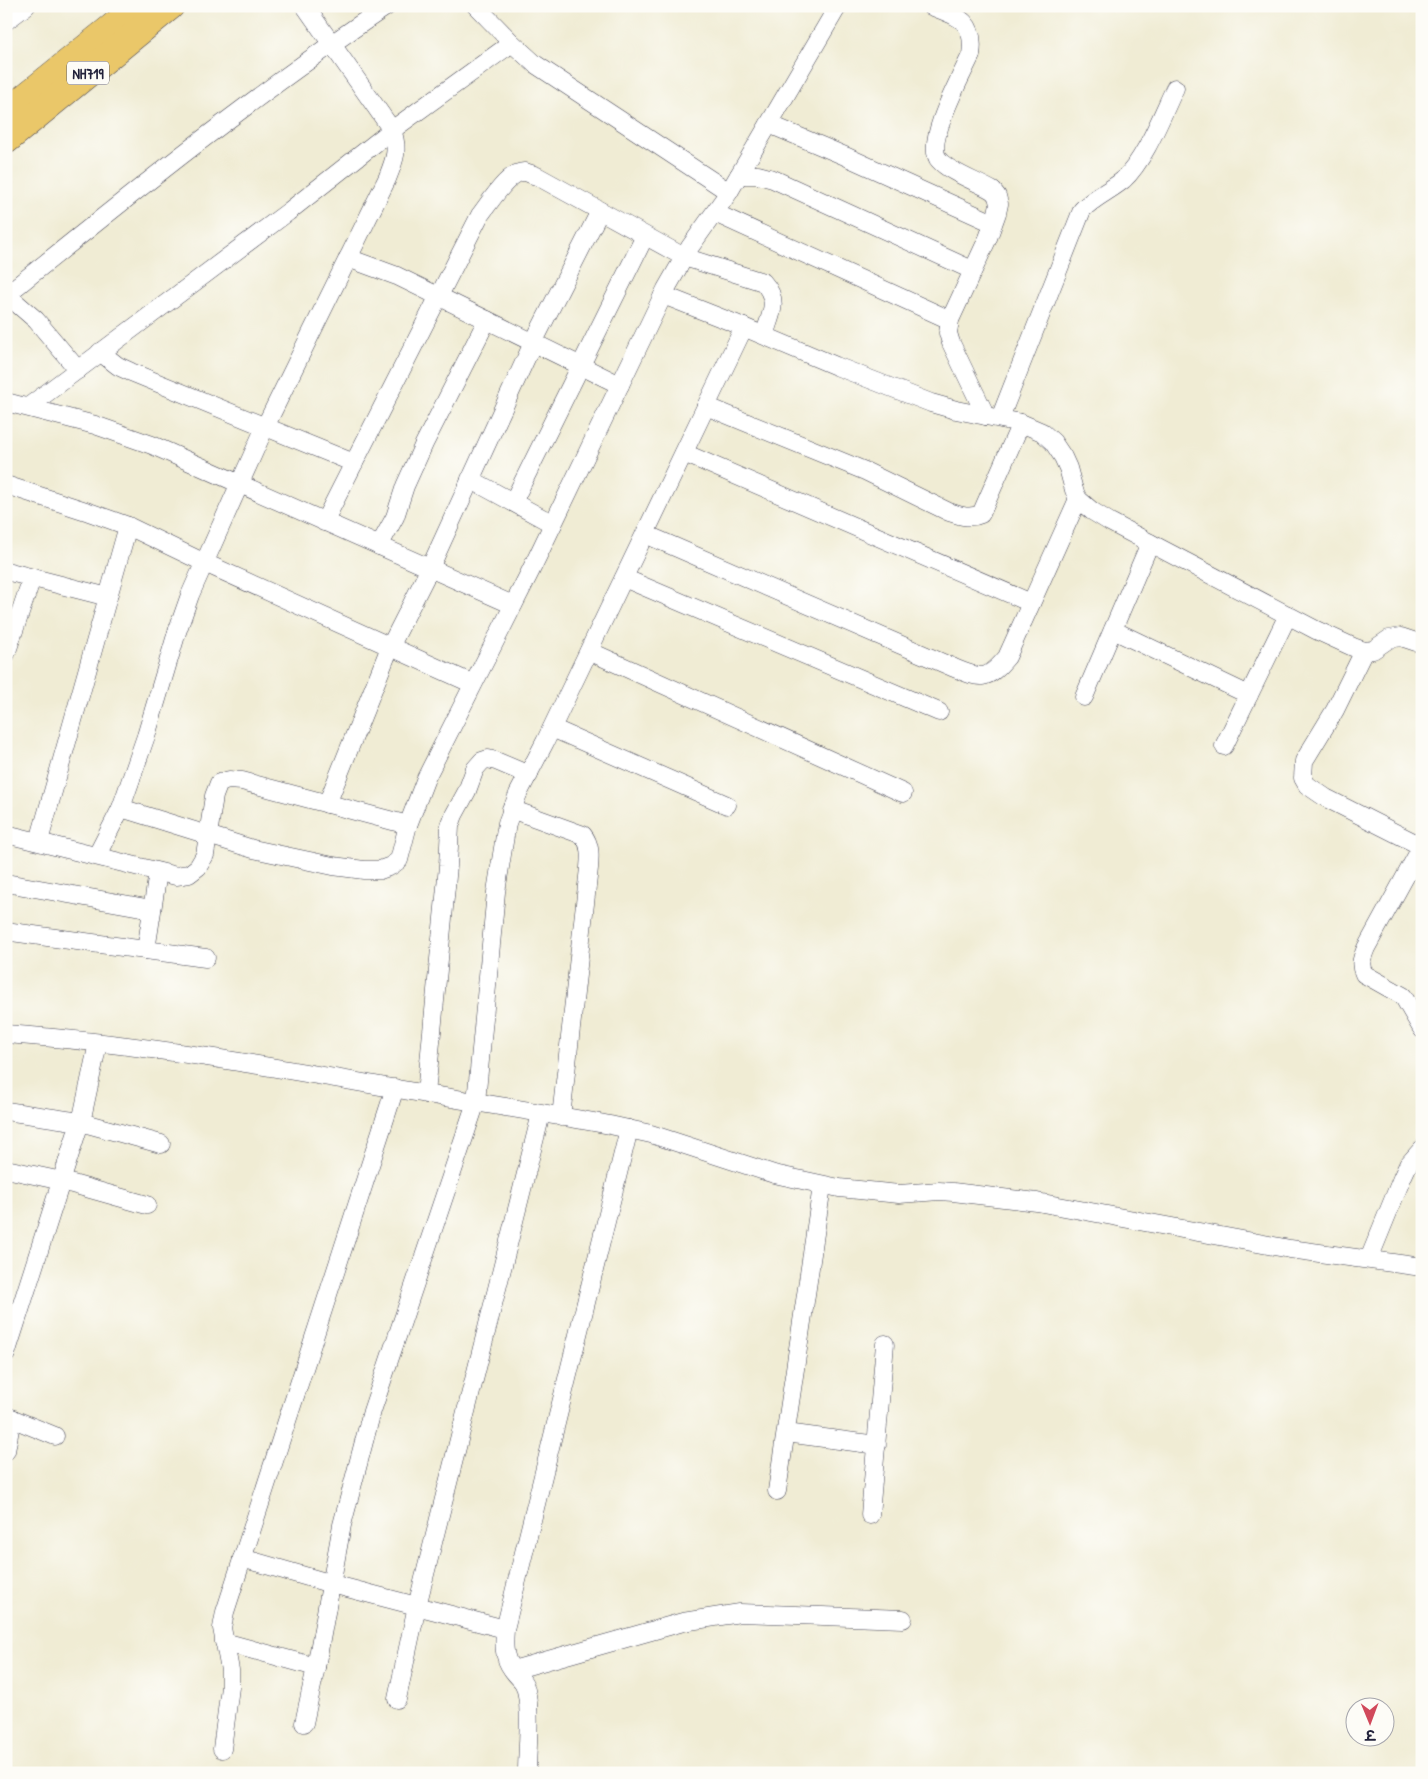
<svg xmlns="http://www.w3.org/2000/svg" width="1428" height="1779" viewBox="0 0 1428 1779" font-family="'Patrick Hand','Playpen Sans Deva',sans-serif">
<style>
.lines{fill:none;stroke-linecap:round;stroke-linejoin:round}
.street-casing{stroke:#414052;stroke-width:19}
.highway-casing{stroke:#414052;stroke-width:29}
.street{stroke:#fff;stroke-width:18}
.highway{stroke:#eac769;stroke-width:28}
.labels{text-anchor:middle;dominant-baseline:central;stroke-width:5;stroke-linejoin:round;paint-order:stroke}
.shield{fill:#fdfcf7;stroke:#646373;stroke-width:1}
.shield-label{font-size:14px;font-weight:bold;fill:#22223b}
</style>
<rect width="100%" height="100%" fill="#fdfcf7"/>
<filter id="ink" filterUnits="userSpaceOnUse"><feTurbulence type="fractalNoise" baseFrequency=".02" numOctaves="2"/><feDisplacementMap in="SourceGraphic" scale="10" xChannelSelector="R" yChannelSelector="G"/><feConvolveMatrix kernelMatrix="1 2 1 2 8 2 1 2 1" color-interpolation-filters="sRGB"/></filter>
<filter id="wash" filterUnits="userSpaceOnUse"><feTurbulence type="fractalNoise" baseFrequency=".0096" numOctaves="4" result="noise"/><feDisplacementMap in="SourceGraphic" scale="20" xChannelSelector="R" yChannelSelector="G"/><feGaussianBlur stdDeviation="1.12" result="paint"/><feColorMatrix in="noise" values="0 0 0 0 0 0 0 0 0 0 0 0 0 0 0 0 0 1.4 0 .05"/><feComposite in="paint" operator="in"/></filter>
<g filter="url(#wash)">
<rect width="100%" height="100%" fill="#f0ecd4"/>
</g>
<g filter="url(#ink)">
<g class="lines">
<defs>
<g id="street">
<path d="M476 6 512 43 535 64 729 192"/>
<path d="M931 6C958 16 976 21 971 55 962 75 924 143 939 160 949 172 978 182 993 191L997 196 999 204 997 213 988 238 950 320 948 333 951 343 986 416"/>
<path d="M6 21 26 6"/>
<path d="M769 124 845 156 993 223"/>
<path d="M739 175H758L773 179 972 270"/>
<path d="M715 213 950 320"/>
<path d="M348 258 397 276 620 385"/>
<path d="M6 294 36 320 78 370"/>
<path d="M6 295C130 195 254 95 387 6"/>
<path d="M663 295 734 323 836 366 931 403 956 410 1021 423 1042 432 1053 442 1063 457 1068 468 1074 490 1078 499 1092 511 1110 522 1316 630 1353 647 1364 651 1373 650 1389 639 1401 637 1422 644"/>
<path d="M100 352 118 366 131 372 354 463"/>
<path d="M6 402 95 425 152 445 513 605"/>
<path d="M706 406 865 471 949 512C961 516 970 519 981 514L1021 423"/>
<path d="M28 407 288 212 392 130 512 43"/>
<path d="M1000 418 1082 210C1094 197 1110 191 1123 180 1145 160 1162 115 1175 88"/>
<path d="M684 453 1031 603"/>
<path d="M470 479 553 524"/>
<path d="M6 485 89 512 128 526 205 563 473 684"/>
<path d="M513 502 645 236"/>
<path d="M324 522 480 215C489 204 509 170 525 172 529 173 533 175 537 176L684 257 763 282C780 301 771 314 764 335"/>
<path d="M645 534 952 667C981 679 986 682 1007 657L1078 499"/>
<path d="M379 546 395 517 405 486 424 444 487 320"/>
<path d="M6 571 108 597"/>
<path d="M624 578 939 712"/>
<path d="M1113 630 1249 695"/>
<path d="M589 651 903 793"/>
<path d="M1364 651 1335 710 1304 761 1303 778 1307 785 1326 798 1421 846"/>
<path d="M6 654 32 578"/>
<path d="M1084 697 1150 543"/>
<path d="M552 728 727 805"/>
<path d="M1224 746 1288 615"/>
<path d="M327 804 390 647 430 568 533 343 600 211"/>
<path d="M121 808 253 849 333 866 364 870H380L391 866 399 860 408 825 426 778 531 570 666 289 690 247 729 192 838 6"/>
<path d="M511 809 583 835C591 845 590 856 589 868L561 1117"/>
<path d="M6 834 176 876 189 874 198 867 205 855 214 796 219 783 229 780 242 781 408 825"/>
<path d="M39 841 128 526"/>
<path d="M1422 846 1366 948C1362 958 1359 964 1364 974L1403 996 1422 1029"/>
<path d="M97 855 121 808 146 736 177 632 190 595 265 427 387 179C395 159 399 150 392 130L305 6"/>
<path d="M6 883 152 909"/>
<path d="M6 931C73 941 140 949 206 958"/>
<path d="M146 950 158 872"/>
<path d="M6 1034C137 1043 268 1066 397 1089 468 1101 539 1112 610 1125L651 1134 774 1174 839 1188 899 1194 939 1191 953 1192 1037 1202 1290 1249 1422 1267"/>
<path d="M426 1094 448 866 450 826 454 815 467 791 475 769 482 761 488 759 496 761 529 775"/>
<path d="M6 1111 80 1122 161 1144"/>
<path d="M6 1169 62 1181 147 1205"/>
<path d="M1369 1259 1402 1178 1408 1165 1422 1149"/>
<path d="M6 1354 83 1113 98 1043"/>
<path d="M6 1416 55 1436"/>
<path d="M786 1433 877 1445"/>
<path d="M6 1451 12 1418"/>
<path d="M777 1491 822 1186"/>
<path d="M870 1515 885 1344"/>
<path d="M242 1558 332 1584 505 1629"/>
<path d="M224 1642 316 1667"/>
<path d="M513 1670 683 1622 740 1613 903 1619"/>
<path d="M397 1699 417 1606 541 1114"/>
<path d="M304 1723 316 1667 342 1525 372 1411 476 1102 496 892 507 823 518 794 545 742 744 327"/>
<path d="M222 1749 230 1687V1670L222 1628 225 1612 395 1088"/>
<path d="M527 1773C527 1751 531 1715 527 1695 524 1678 521 1682 512 1669 503 1657 504 1643 505 1629L629 1129"/>
</g>
<g id="highway">
<path d="M6 113 139 6"/>
<path d="M6 140 170 6"/>
</g>
</defs>
<use href="#street" class="street-casing"/>
<use href="#highway" class="highway-casing"/>
<use href="#street" class="street"/>
<use href="#highway" class="highway"/>
</g>
</g>
<g class="labels">
<rect class="shield" x="67" y="61.5" width="42" height="23" rx="4"/>
<g class="shield-label">
<text x="88" y="73">NH719</text>
</g>
</g>
<rect width="1428" height="1779" fill="none" stroke="#fdfcf7" stroke-width="25"/>
<g transform="translate(1370 1722) rotate(179)"><circle r="24" fill="#fdfcf7" stroke="#a5a5ac"/>
<path d="M0-4L9 19L0 12L-9 19Z" fill="#d1495b"/>
<text y="-8" font-size="14" font-weight="bold" text-anchor="middle" fill="#22223b">उ</text>
</g>
</svg>
